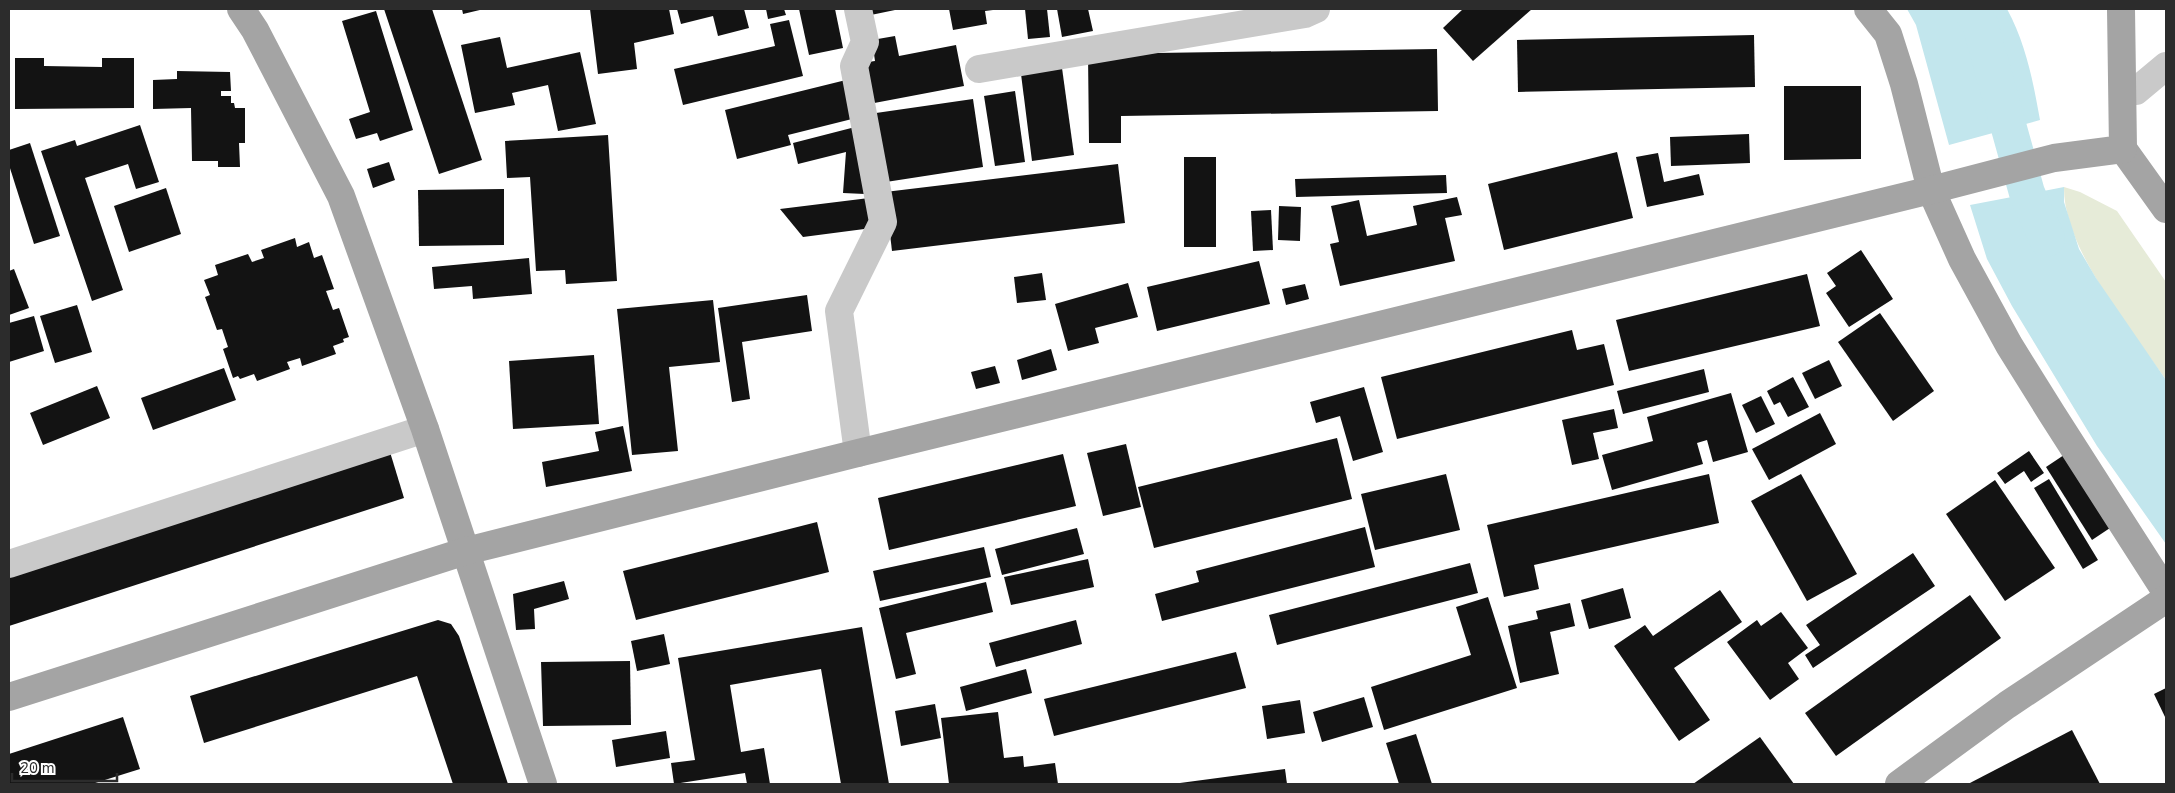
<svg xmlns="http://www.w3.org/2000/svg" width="2175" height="793" viewBox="0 0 2175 793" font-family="'Nunito Sans',sans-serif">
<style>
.green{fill:#e6ebd8}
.water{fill:#c2e6ed}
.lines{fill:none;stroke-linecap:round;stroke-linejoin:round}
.canal{stroke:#c2e6ed;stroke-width:36}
.building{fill:#131313}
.minor{stroke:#c9c9c9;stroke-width:28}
.major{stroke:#a4a4a4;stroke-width:28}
</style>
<rect width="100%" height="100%" fill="#fff"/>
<path class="green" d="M2064 187 2080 192 2117 211 2166 282V380C2132 330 2063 249 2064 187Z"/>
<g class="water">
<path d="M1907 9H2007C2026 44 2033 81 2040 120L1949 145 1916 25Z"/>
<path d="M2064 187V202L2079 249 2096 278 2166 380V544L2097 446 2012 306 1987 259 1970 205Z"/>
</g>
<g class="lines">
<path class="canal" d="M1970 9 1980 24 2027 193 2047 239"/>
</g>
<g class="building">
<path d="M384 9H432L482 160 439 174Z"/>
<path d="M462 9H484L463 14Z"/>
<path d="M590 9H669L674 34 634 43 637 69 598 74Z"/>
<path d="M677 9H744L749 28 718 36 713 16 681 24Z"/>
<path d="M766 9H784L786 15 768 19Z"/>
<path d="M799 9H835L843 48 809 55Z"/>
<path d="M864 9H895V10L866 16Z"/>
<path d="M949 9H993V10L985 11 987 24 953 30Z"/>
<path d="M1025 9H1047L1050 37 1028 39Z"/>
<path d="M1057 9H1088L1093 31 1062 37Z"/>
<path d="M1463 9H1532L1473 61 1443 28Z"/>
<path d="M376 11 413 130 380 141 377 133 356 139 349 119 370 112 342 21Z"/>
<path d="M789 20 803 76 683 105 674 69 775 46 770 24Z"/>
<path d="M1754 35 1755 87 1518 92 1517 40Z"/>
<path d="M895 36 899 56 956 45 964 86 869 104 861 63 875 61 872 40Z"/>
<path d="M500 37 507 68 580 52 596 124 558 131 548 85 512 93 515 105 475 113 461 45Z"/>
<path d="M1437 49 1438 111 1121 116V143H1089L1088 54Z"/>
<path d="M15 58H44V66L102 67V58H134V108L15 109Z"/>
<path d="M1062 68 1074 155 1032 161 1021 74Z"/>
<path d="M177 71 230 72 231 91H221V96H231V103H234L235 108H245V143H239L240 167H218V161H192L191 108 153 109V80L177 79Z"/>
<path d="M850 79 860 117 788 135 791 145 737 159 725 110Z"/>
<path d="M1784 86H1861V159L1784 160Z"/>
<path d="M1015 91 1025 162 995 166 984 96Z"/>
<path d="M973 99 983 167 886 182 876 113Z"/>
<path d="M140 125 159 182 136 189 128 164 85 178 123 290 92 301 41 151 75 140 77 146Z"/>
<path d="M863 125 865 194 843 193 846 152 798 164 793 143Z"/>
<path d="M1749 134 1750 163 1671 166 1670 137Z"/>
<path d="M608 135 617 281 566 284 565 270 536 271 530 177 507 178 505 141Z"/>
<path d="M30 143 60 236 34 244 9 165V150Z"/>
<path d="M1617 152 1633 218 1504 250 1488 184Z"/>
<path d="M1658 153 1664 182 1699 174 1704 195 1647 207 1636 157Z"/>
<rect x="1184" y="157" width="32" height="90"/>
<path d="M389 162 395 180 373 188 367 169Z"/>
<path d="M1118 164 1125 223 892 251 885 192Z"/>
<path d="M1446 175 1447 193 1296 197 1295 179Z"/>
<path d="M166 188 181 234 129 252 114 206Z"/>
<path d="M504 189V245L419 246 418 190Z"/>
<path d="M1457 197 1462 215 1445 218 1455 261 1340 286 1330 244 1339 242 1331 206 1359 200 1367 236 1417 225 1413 206Z"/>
<path d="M869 198 872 228 803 237 780 209Z"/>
<path d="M1279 206 1301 207 1300 241 1278 240Z"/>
<path d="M1271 210 1273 250 1253 251 1251 211Z"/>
<path d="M295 238 297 247 309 242 314 258 322 255 334 289 326 291 333 310 339 308 349 337 343 339 344 342 333 346 336 354 302 366 300 358 287 362 290 369 257 381 254 374 240 379 238 376 233 378 223 349 228 347 222 329 217 330 205 297 210 295 204 280 218 275 215 265 248 254 252 262 264 258 261 250Z"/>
<path d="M1861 250 1893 299 1849 327 1826 293 1836 286 1827 273Z"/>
<path d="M529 258 532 294 473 299 472 286 434 289 432 267Z"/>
<path d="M1259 261 1270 304 1157 331 1147 287Z"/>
<path d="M14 269 29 308 9 315V271Z"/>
<path d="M1042 273 1046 300 1017 303 1014 277Z"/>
<path d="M1807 274 1820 326 1629 371 1616 320Z"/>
<path d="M1128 283 1138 317 1095 328 1099 343 1068 351 1055 304Z"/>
<path d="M1305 284 1309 299 1286 305 1282 289Z"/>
<path d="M807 295 812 331 742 342 750 399 732 402 718 308Z"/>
<path d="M713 300 720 362 669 367 678 451 632 455 617 309Z"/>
<path d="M77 305 92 352 55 363 40 316Z"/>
<path d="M1880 313 1934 391 1893 421 1838 342Z"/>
<path d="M34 316 44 351 9 362V323Z"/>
<path d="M1572 330 1577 350 1604 344 1614 385 1397 439 1381 377Z"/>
<path d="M1051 349 1057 370 1022 380 1017 360Z"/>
<path d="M594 355 599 424 513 429 509 361Z"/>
<path d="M1829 360 1842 386 1815 399 1802 373Z"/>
<path d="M995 366 1000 383 976 389 971 372Z"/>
<path d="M224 368 236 400 153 430 141 398Z"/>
<path d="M1704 369 1709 392 1623 414 1617 391Z"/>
<path d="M1793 377 1809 407 1788 417 1780 402 1774 405 1767 391Z"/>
<path d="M97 386 110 418 43 445 30 413Z"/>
<path d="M1364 387 1383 452 1353 461 1340 416 1316 423 1310 402Z"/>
<path d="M1731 393 1748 452 1713 462 1707 440 1697 443 1703 464 1612 490 1602 455 1653 441 1647 417Z"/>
<path d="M1761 396 1775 424 1756 433 1742 405Z"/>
<path d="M1614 409 1618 428 1593 433 1599 459 1572 465 1562 420Z"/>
<path d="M1820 413 1836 444 1769 480 1752 449Z"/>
<path d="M623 426 632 471 546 487 542 462 599 451 595 432Z"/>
<path d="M1337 438 1352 499 1154 548 1138 487Z"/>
<path d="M1126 444 1141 507 1103 516 1087 453Z"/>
<path d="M2029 451 2044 473 2031 482 2024 471 2005 484 1997 473Z"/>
<path d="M390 452 404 498 9 626V575Z"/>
<path d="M1063 454 1076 506 889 550 878 498Z"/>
<path d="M2064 455 2110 528 2092 540 2046 467Z"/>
<path d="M1446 474 1460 530 1375 550 1361 494Z"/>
<path d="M1709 474 1719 523 1534 565 1539 589 1504 597 1487 525Z"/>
<path d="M1801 474 1857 574 1807 601 1751 501Z"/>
<path d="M2049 479 2098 560 2083 569 2034 488Z"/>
<path d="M1995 480 2055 568 2005 601 1946 514Z"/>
<path d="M817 522 829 572 636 620 623 571Z"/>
<path d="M1365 527 1375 567 1162 621 1155 594 1199 582 1196 571Z"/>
<path d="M1077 528 1084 554 1002 575 995 549Z"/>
<path d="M984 547 991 577 880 601 873 571Z"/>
<path d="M1913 553 1935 586 1813 668 1805 655 1820 645 1806 625Z"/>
<path d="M1088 559 1094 587 1011 605 1004 577Z"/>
<path d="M1470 563 1478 593 1277 645 1269 615Z"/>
<path d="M564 581 569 599 534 609 535 629 516 630 513 594Z"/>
<path d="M986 582 993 612 906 633 916 674 896 679 879 608Z"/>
<path d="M1623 588 1631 618 1589 629 1581 600Z"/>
<path d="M1720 590 1742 622 1674 668 1710 720 1679 741 1614 646 1645 625 1653 636Z"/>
<path d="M1970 595 2001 638 1836 756 1805 713Z"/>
<path d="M1488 597 1517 688 1384 730 1371 687 1471 655 1456 607Z"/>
<path d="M1570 603 1575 626 1550 632 1559 674 1520 683 1508 626 1538 619 1536 611Z"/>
<path d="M1781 612 1808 648 1788 663 1799 679 1770 700 1727 642 1757 620 1761 626Z"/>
<path d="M438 620 451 624 459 636 508 784H453L417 676 204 743 190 696Z"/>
<path d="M1076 620 1082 644 996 667 989 643Z"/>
<path d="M862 627 889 784H841L821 669 730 685 741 752 764 748 770 784H747L745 773 674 784 671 763 695 760 678 658Z"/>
<path d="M664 634 670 664 637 671 631 641Z"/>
<path d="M1236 652 1246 688 1054 736 1044 699Z"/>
<path d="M630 661 631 725 543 726 541 662Z"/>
<path d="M1026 669 1032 693 966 711 960 687Z"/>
<path d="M2166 688V719L2154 694Z"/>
<path d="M1364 697 1373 727 1322 742 1313 712Z"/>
<path d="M1300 700 1305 733 1267 739 1262 706Z"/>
<path d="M935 704 941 738 901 746 895 711Z"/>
<path d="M998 712 1004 758 1023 756 1024 767 1055 763 1058 784H949L941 718Z"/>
<path d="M123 717 140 769 92 784H9V754Z"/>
<path d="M2072 730 2100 784H1968Z"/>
<path d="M666 731 670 758 616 767 612 740Z"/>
<path d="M1416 734 1432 784H1399L1386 743Z"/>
<path d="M1760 737 1794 784H1693Z"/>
<path d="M1285 769 1287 784H1181L1180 783Z"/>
</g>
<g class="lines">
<g class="minor">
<path d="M858 9 865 42 854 66 883 222 839 311 858 453"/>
<path d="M979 69 1305 14 1316 9"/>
<path d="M2136 91 2166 66"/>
<path d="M9 564 425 429"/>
</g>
<g class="major">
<path d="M241 9 255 30 341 196 425 429 543 784"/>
<path d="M1868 9 1888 34 1904 84 1931 190 1962 259 2009 345 2052 414 2166 592"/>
<path d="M2123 149 2166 209"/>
<path d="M9 697 466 551 858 453 1931 190 2054 158 2123 149 2121 9"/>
<path d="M1899 784 2007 705 2166 599"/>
</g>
</g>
<rect width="2175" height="793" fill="none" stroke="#2c2c2c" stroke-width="20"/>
<path d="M12 773v8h105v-8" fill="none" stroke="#2c2c2c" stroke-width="2.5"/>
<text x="20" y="773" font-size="15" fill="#2c2c2c" stroke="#ffffff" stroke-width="4" paint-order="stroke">20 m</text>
</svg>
